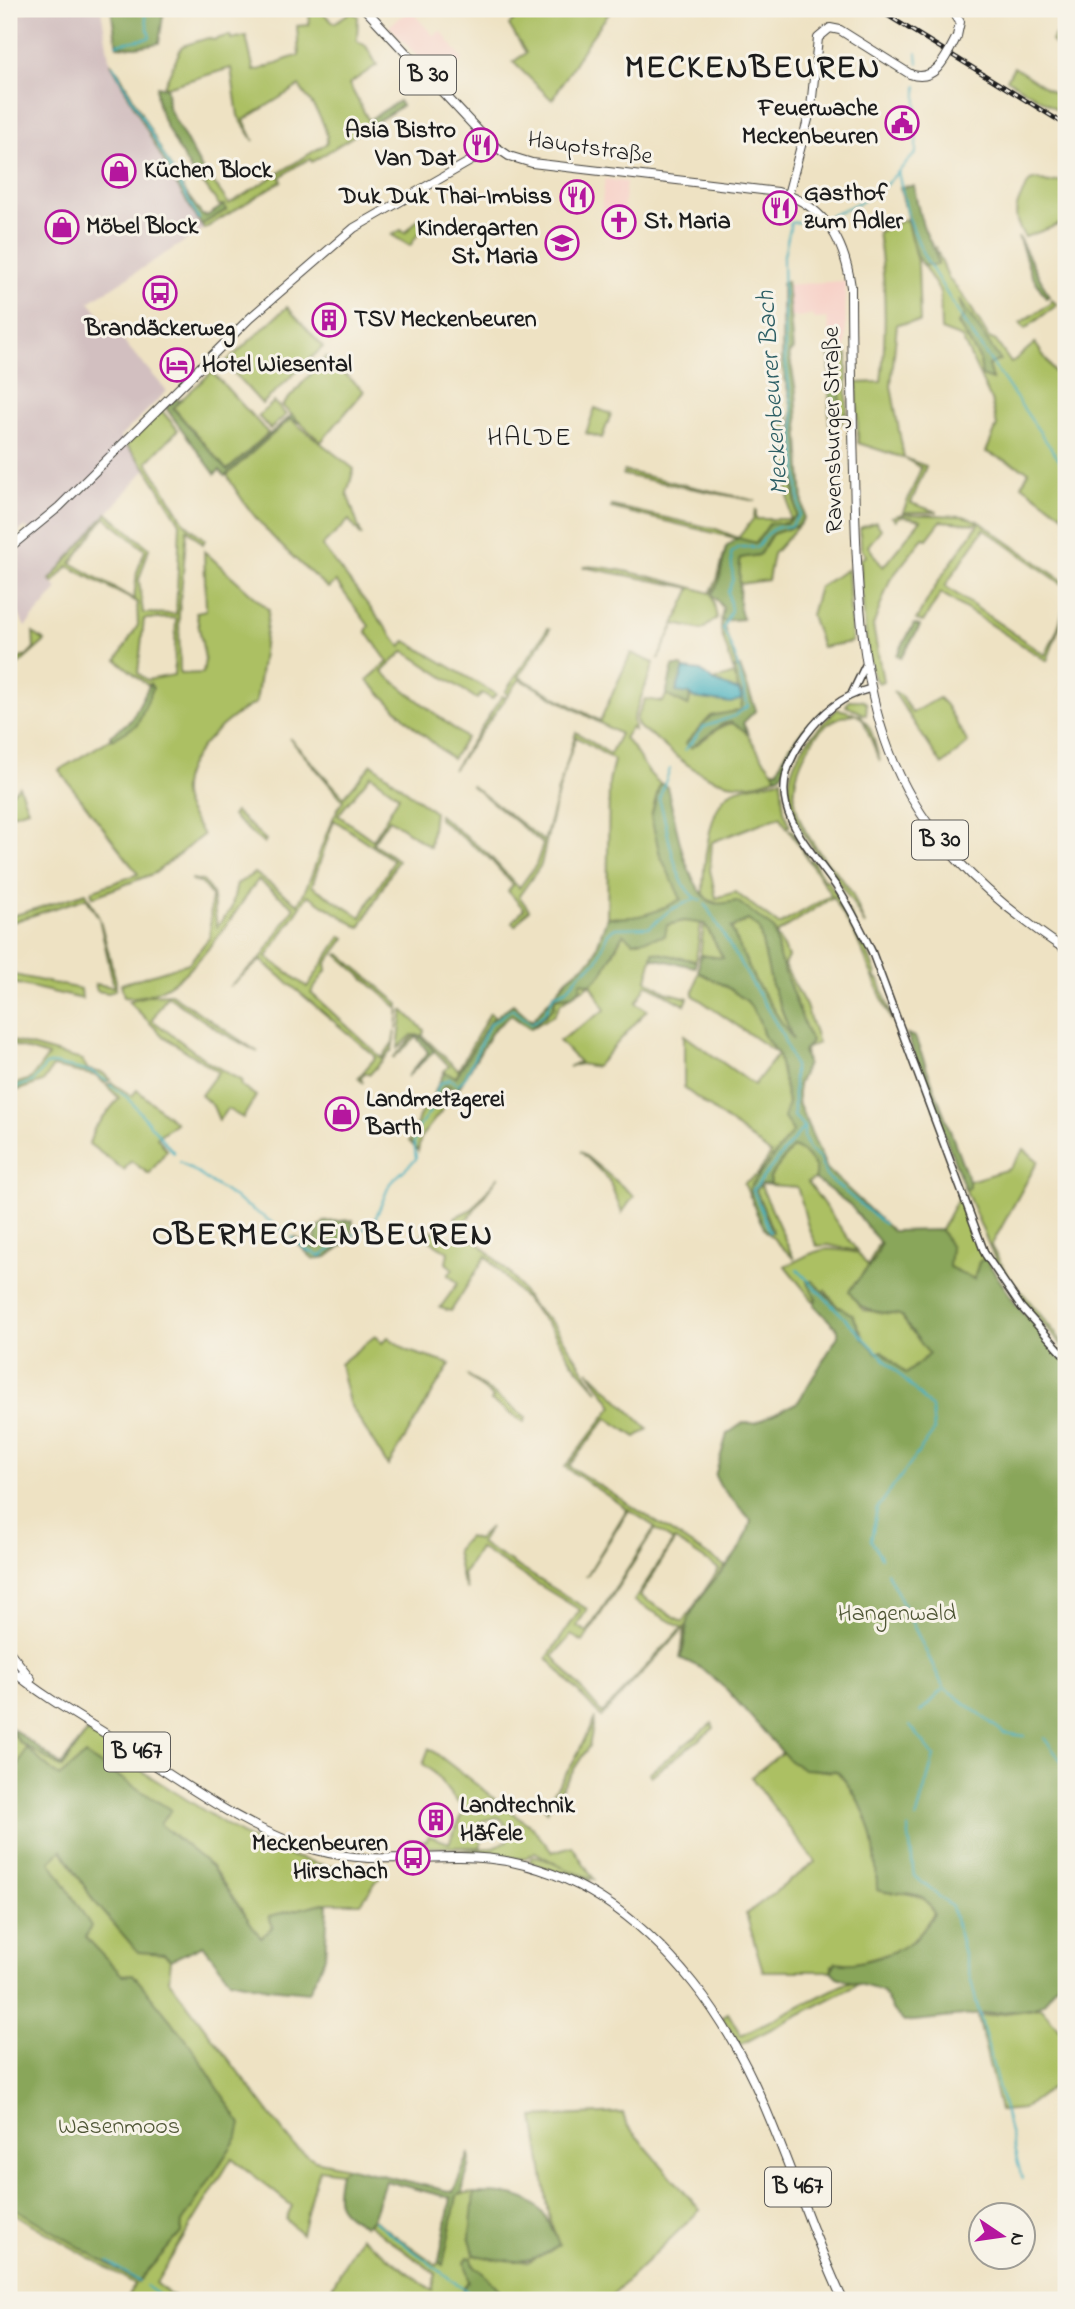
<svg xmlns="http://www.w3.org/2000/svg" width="1075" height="2309" viewBox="0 0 1075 2309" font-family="'Indie Flower',sans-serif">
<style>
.built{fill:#f7d1c8}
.industrial{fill:#d2bfc0}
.green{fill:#acc064;stroke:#646e40;stroke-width:2;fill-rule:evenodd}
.forest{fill:#89a65a;stroke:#52613b;stroke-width:2;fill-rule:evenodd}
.water{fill:#40aebd;stroke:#2e656c;stroke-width:2}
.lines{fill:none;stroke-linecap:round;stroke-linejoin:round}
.stream{stroke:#40aebd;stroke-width:2}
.minor-casing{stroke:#3c3a35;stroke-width:9}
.major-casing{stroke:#3c3a35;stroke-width:10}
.minor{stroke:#fff;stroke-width:6}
.major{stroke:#fff;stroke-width:8}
.rail-casing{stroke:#1c1c1c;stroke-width:4.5}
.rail{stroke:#f7f3e8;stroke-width:2;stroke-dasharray:5;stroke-linecap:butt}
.major-bridge-casing{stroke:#3c3a35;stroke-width:10;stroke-linecap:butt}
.major-bridge{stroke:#fff;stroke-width:8}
.labels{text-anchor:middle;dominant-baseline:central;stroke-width:6;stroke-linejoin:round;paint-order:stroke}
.shield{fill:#f7f3e8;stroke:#5e5c59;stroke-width:2}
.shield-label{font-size:23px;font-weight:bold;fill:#1c1c1c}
.poi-label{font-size:24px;font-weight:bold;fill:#1c1c1c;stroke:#f7f3e8;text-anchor:start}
.street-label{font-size:24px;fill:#1c1c1c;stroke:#f7f3e8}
.park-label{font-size:24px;fill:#4e5535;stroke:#f7f3e8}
.water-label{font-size:26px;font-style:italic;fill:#2c5e64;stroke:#f7f3e8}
.neighbourhood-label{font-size:26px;letter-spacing:2px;fill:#1c1c1c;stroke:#f7f3e8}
.district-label{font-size:32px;font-weight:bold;letter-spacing:2px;fill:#1c1c1c;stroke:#f7f3e8}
</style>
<rect width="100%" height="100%" fill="#f7f3e8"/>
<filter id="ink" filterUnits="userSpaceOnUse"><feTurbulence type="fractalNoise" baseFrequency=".0143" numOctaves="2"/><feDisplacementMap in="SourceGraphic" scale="14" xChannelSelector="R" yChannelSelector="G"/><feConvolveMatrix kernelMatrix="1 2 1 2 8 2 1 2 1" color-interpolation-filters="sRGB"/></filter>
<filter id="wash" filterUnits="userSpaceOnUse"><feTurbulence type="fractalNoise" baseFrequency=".00686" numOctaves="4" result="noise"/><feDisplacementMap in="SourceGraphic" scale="28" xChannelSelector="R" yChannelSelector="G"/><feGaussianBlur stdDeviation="1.57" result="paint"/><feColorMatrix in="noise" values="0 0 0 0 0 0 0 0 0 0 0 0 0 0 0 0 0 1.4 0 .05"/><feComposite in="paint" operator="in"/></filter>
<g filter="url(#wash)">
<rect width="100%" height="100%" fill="#eee2c3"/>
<g class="built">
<path d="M410 10 433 35 441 31 463 60 440 80 389 26Z"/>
<path d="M605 179 626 182 623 211 601 209Z"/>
<path d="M845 281 846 349 831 347 827 318 814 319 813 315 786 318 785 285Z"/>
</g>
<path class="industrial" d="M37 9H101L109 58 204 229 89 302 167 391 120 437 146 469 50 581 58 589 25 627 9 595V551L32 533 25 527 9 539V17Z"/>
<g class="green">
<path d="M310 9H318L334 23 351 12 358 16 357 41 366 46 377 65 349 84 371 125 312 162 310 159C297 164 290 171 280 177L282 181 204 229 201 225 226 210 224 205H219L204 184 212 180 229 204 327 143C328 122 310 102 299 86L244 120 254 141 238 116 231 68 163 88 182 46 208 38 213 40 230 35 231 39 246 36 254 71C270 68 283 58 299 56L297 26 309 25Z"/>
<path d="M526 9H608L610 12 587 43 552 100 513 62 526 53 509 25Z"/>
<path d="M1066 22V56L1051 41Z"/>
<path d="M111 63 121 76 179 183 176 184Z"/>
<path d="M1014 67 1066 101V115L1007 79Z"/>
<path d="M1036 179 1048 183 1066 180V222L1025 237C1009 216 1017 201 1030 181Z"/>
<path d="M420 217 426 222 410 246 392 235 401 230 405 233Z"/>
<path d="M906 219 918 266 920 322 897 324 891 386 904 458 926 466 911 503 937 512H903L921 468 904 458 858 443 857 383 881 382C887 331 886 283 878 232Z"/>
<path d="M935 246 949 279 967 301 989 338 996 341 1011 363 1035 343 1066 389V517L1022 485 1029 471 986 452 997 426 991 400 962 338 941 330 940 292 923 265H938ZM960 301 1000 360 988 365 992 379 982 376 980 360 958 324 964 317Z"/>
<path d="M1051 299 1057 305 1025 329 1020 323 1050 304Z"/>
<path d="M287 307 323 347 262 404 225 363Z"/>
<path d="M830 350 847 354V413H843L842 423 829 424 834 422 841 362 830 358Z"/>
<path d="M326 357 364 391 321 442 282 406Z"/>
<path d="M212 372 268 433 227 471 173 407Z"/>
<path d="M274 402 286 415 270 429 258 416Z"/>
<path d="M595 408 611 414 602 438 586 433Z"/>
<path d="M162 411 178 430 147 462 185 523 205 540 203 544 187 529 179 615 180 674 203 673 205 659 196 612 206 610 204 551 269 610 256 703C226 717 175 762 184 801 187 812 197 824 203 835L155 873 93 897 91 891 138 874 59 770 132 726 150 684 147 685 117 660 138 625 137 602 68 566 53 583 50 580 107 513 149 548 139 580 143 613 176 614 180 523 146 468 126 445ZM105 517 145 550 137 572 134 599 71 563ZM176 618 174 675 147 680 138 673 144 619Z"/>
<path d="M788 416 796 516 786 523H770L756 543 611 508 612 506 716 529 738 538 753 519 756 509V519H790L783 417Z"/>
<path d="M290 419 354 469 347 493 362 537 349 520 322 546 401 647 406 641 496 694 492 699 482 693 477 699 404 651 382 672 466 738 452 759 413 726 367 680 388 662 366 631 369 626 336 582 328 588C288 554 252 521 227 475Z"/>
<path d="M624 471 756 501 623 475Z"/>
<path d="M902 514 963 516 978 521 976 524 941 521 927 539 923 538 890 580 873 626 883 681 878 683C864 670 862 582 860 559L866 556 861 549 860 528 876 522 881 529 868 546 883 567 921 520 901 516 896 520 892 517Z"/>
<path d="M980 522 1066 583 1064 614 1047 661 941 593 923 622 916 620 939 580ZM984 529 1065 586C1066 612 1057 633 1045 655L945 586Z"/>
<path d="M799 525 773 554 768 580 739 584 740 558 759 555 772 534Z"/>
<path d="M726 547 719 582 712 594 717 618 702 630 675 624 658 659 691 588 583 567C604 563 685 585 710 593L717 580Z"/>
<path d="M848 569 852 642 822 647 811 615 819 587Z"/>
<path d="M721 621H726L724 626 737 668 733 669 721 631Z"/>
<path d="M548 628 550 629 519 677 600 721 631 653 654 663 633 719 634 730 631 728 624 738C638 750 645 774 660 783L651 817 660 855 682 899C656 913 636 920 607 917L609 782 614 760 576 737 558 790 541 865 519 896 529 910 515 926 512 922 524 909 508 891 513 885 489 858 439 819V815L488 854 519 888 536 865 543 844 471 785 544 841 576 732 610 754 620 734 520 679 453 770 502 696 506 698 508 695 505 692Z"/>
<path d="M33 633 45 641 9 673V662L26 656 34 648Z"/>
<path d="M734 674 738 689 743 694 741 710 719 716 691 748C724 728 732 704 758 751 763 760 774 770 776 777 728 799 688 769 654 737 646 731 637 730 636 719L645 699 663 702 666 695 688 706 691 694 695 698 701 699 721 683 713 681Z"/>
<path d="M893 691 902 696 912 713 939 698 946 705 968 743 942 765Z"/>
<path d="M849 700H863L867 704 866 715 846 706Z"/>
<path d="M837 709C873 715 870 730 880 761L861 715C844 712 825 723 815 737 784 783 789 814 823 857 832 868 843 879 850 890 857 901 860 914 865 925 859 914 853 903 846 893 818 852 768 807 799 754 808 737 824 723 837 709Z"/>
<path d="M289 738 344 797 372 764 434 812 430 847 389 819 373 843 398 860 360 928 308 895 267 957 307 987 341 936 345 938 326 964 327 969 311 993 382 1058 393 1042 395 1031 392 1050 370 1074 365 1072 361 1078 363 1083 358 1078 376 1057 261 960 229 987 262 957 294 907 258 880C228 920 184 1003 124 997L121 984 189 963 210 937 211 895 202 884 191 879 203 881 212 893 217 927 231 909 237 884 255 873 298 904C317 872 322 833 343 800ZM371 775 399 796 373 840 338 815ZM334 820 393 860C385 881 370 896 361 917L312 886Z"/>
<path d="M781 779 784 811 790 825 787 828 780 816 712 842 710 870 716 898 735 892 779 925 831 895 789 830H792L807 855V859L813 861 824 880H827L852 917 850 919 854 921 862 946 866 947 876 975 874 978 879 980 892 1018 891 1020 857 939 833 897 776 934 788 957 784 965 806 1006 818 1043 805 1049 807 1064 803 1051 811 1042 779 957 774 929 707 899 703 894C703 870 708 809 728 794 742 784 767 785 781 779Z"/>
<path d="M19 786 28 809 9 815V796Z"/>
<path d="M235 812 266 840 264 844 232 816Z"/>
<path d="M86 893 100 920 116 981V989L109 993 97 991 95 984 114 987 99 918 86 898 9 923V917Z"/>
<path d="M748 920 759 928 771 982 795 1044 754 979 731 928Z"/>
<path d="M684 921 701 923 696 961 653 952 647 980 666 992 688 998 685 1005 647 984 636 1003 647 1010 596 1067 580 1064 569 1067 579 1062 559 1041 605 1010 591 984 561 1003 554 1015 530 1029 554 1007 555 998 581 982 591 984 602 974 623 934 634 942 667 925Z"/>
<path d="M704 923 724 959 700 955Z"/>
<path d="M9 953 14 975 81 989 82 999 9 982 12 978Z"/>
<path d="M340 954 399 1004 397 1030 399 1009 337 955Z"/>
<path d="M698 972 724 985 748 1002 759 1020 764 1036 778 1054 788 1103 784 1118 793 1131 750 1187V1197L744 1183 757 1175 771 1154 684 1088V1035L754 1085 778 1054 693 995Z"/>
<path d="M171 994 258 1052 224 1034 167 996 152 1020 211 1064 242 1081 241 1085 256 1096 243 1118 227 1109 219 1120 213 1106 201 1095 218 1072 163 1036 128 1001 150 995Z"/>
<path d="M403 1010 424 1030 423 1035H412L398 1048Z"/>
<path d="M490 1013 494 1017 455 1078 444 1071 449 1066 422 1038H416L393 1058 413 1037H424L458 1070Z"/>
<path d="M9 1040 82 1060 88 1070 103 1073 110 1080 104 1083 97 1076 53 1067 43 1082 9 1093V1086L31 1079 48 1056 9 1044Z"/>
<path d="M112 1083 132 1096 137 1090 176 1123 157 1137 167 1150 149 1174 131 1161 124 1170 89 1144 94 1129 119 1098 106 1085Z"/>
<path d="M446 1084 451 1085 441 1099 446 1105 421 1137 418 1151 409 1141 413 1137 419 1116 433 1095 440 1097Z"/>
<path d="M793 1147 803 1152 815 1166V1179L808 1182 857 1251 828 1245 817 1246C805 1227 805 1208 797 1187L771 1185 770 1177Z"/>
<path d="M1024 1149 1038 1161 991 1246 1007 1274 1066 1346V1350L1022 1300 999 1269 966 1191 969 1181 1009 1169Z"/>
<path d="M580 1151 634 1196 622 1213 609 1180Z"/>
<path d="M499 1176 461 1228 464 1233 455 1217 472 1209Z"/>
<path d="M760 1184 794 1259 766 1231 772 1232 755 1190Z"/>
<path d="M960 1194 985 1258 979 1263 974 1279 948 1267 941 1230Z"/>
<path d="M425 1228 453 1240 459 1231 481 1245 512 1276 531 1304 553 1324 598 1391 572 1362 551 1328 486 1256 451 1311 440 1308 458 1283 448 1275 453 1269 446 1263 448 1252 423 1236Z"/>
<path d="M879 1242 881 1244 874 1260 849 1291 863 1310 900 1315 929 1354 906 1375 867 1344 853 1315 837 1306 825 1290 814 1295 816 1299 814 1302 785 1266C820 1250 818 1245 858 1253L868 1266Z"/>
<path d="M375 1336 382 1343 388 1337 408 1351 450 1364 388 1466 349 1403 340 1364Z"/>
<path d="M588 1370 648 1429 636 1437 607 1418 569 1466 725 1566 691 1615 686 1646 680 1658 685 1627 601 1717 547 1658 580 1610 479 1548 463 1575 467 1590 462 1580 456 1550 468 1537 477 1540 490 1527 480 1543 587 1609 577 1626 587 1632 655 1527 629 1510 586 1577 627 1509 565 1467 613 1406ZM655 1529 673 1541 634 1601 682 1628 602 1713 553 1656 571 1635 583 1642ZM675 1540 719 1569 683 1622 640 1596Z"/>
<path d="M467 1375 526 1417 524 1422 491 1401 493 1398Z"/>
<path d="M595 1718 589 1746 547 1811 544 1807 573 1763Z"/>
<path d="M712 1723 714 1728 651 1776 649 1773Z"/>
<path d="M9 1729 19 1742 62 1768 87 1732 148 1775 241 1834 274 1851 326 1866 385 1869 361 1903H323L269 1917 273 1927 261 1938 212 1867 159 1824 171 1811 59 1777 26 1749 19 1764 55 1855 62 1850 93 1900 171 1960 169 1980 294 2146 315 2160 347 2167 340 2172 320 2169 312 2191 302 2234 286 2220 292 2206 232 2158 156 2283 178 2300H125L135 2284 9 2211Z"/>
<path d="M429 1748 533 1828 552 1852 572 1846 594 1879 565 1869 535 1852 524 1859 459 1850 407 1854 491 1848 507 1841 504 1822 498 1817 479 1822 481 1847H407L410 1840 426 1841 429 1836 449 1843 465 1809C447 1796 442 1776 423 1764Z"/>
<path d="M783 1752C795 1767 818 1773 837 1771 862 1799 882 1839 876 1878 885 1882 894 1889 903 1892 919 1897 928 1896 934 1914 928 1921 923 1929 917 1936 901 1954 856 1965 832 1965L831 1971H763L746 1914 815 1862 751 1777Z"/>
<path d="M533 1856 540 1857 590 1880 588 1885 529 1861Z"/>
<path d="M848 1982 859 1984 740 2045 722 2017 728 2013 741 2035Z"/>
<path d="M1042 2008 1066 2038V2077L1023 2109 1000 2111 978 2017Z"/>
<path d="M623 2113 626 2124 700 2210 607 2300H511L473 2265 472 2258 467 2266 469 2281 463 2288 462 2300H325L360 2236 432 2291 436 2274 368 2224 372 2219 437 2265 439 2261 442 2264 457 2195 474 2193V2255L528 2262 559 2245 550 2220 534 2117Z"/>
</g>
<g class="forest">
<path d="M111 9H164L159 43 136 47 117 46Z"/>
<path d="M157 86 167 88 168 107 204 173 212 180 204 184 196 179C184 158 151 109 157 86Z"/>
<path d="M399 101 402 106 371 125 369 120Z"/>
<path d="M179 183 202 215 207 216 224 205 226 210 201 225 176 184Z"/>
<path d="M914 186C916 198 918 210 922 222 927 240 935 245 938 265H923L916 255 900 187Z"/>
<path d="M1018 236 1049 296 1046 298 1031 274Z"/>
<path d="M787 281 793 350 789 353 796 391 804 518 799 525 772 534 759 555 740 558 739 606 743 619 721 621 723 608 712 594 719 582 726 547 738 538 756 543 770 523H786L796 516 792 408 782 366V283Z"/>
<path d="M959 299 1000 360 988 365 992 380 982 376 980 360 958 323 964 316Z"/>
<path d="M830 358 841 361 840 410 834 422H829Z"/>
<path d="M176 398 180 401 173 408 227 470 292 415 300 423 290 419 225 476 220 470 215 474 166 408Z"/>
<path d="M914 624 920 626 901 658 897 655Z"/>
<path d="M673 666H682L684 669 676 691 691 694 688 706 666 695Z"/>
<path d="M740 667 756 710 743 723 748 733 731 722 723 724 691 748 685 744 711 716 741 710 743 694 738 689 733 669Z"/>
<path d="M150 684 153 688 137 725 112 740 110 736 131 720Z"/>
<path d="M823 712 796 744 782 773 776 777 774 770H778C787 746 802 728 823 712Z"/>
<path d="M660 783 667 787C676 820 681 871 706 898 714 907 726 903 737 901L774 929 779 957 811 1042 803 1051 807 1064 798 1085V1103L827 1169 892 1231 941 1230 951 1248 949 1267 974 1279 979 1262 985 1258 1017 1306 1066 1360V1971L1044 2003 1033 2009 904 2022 893 2011 882 1991 837 1977 831 1971 836 1962C860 1967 894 1954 914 1940 922 1934 927 1922 934 1914 924 1884 899 1898 877 1890 876 1840 871 1810 837 1771L804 1769 790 1761 727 1690 701 1668 680 1658C687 1644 684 1630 690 1616 706 1580 743 1560 751 1520L720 1486 715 1476 727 1434 743 1423H755L798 1402 838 1336V1330L814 1305 816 1299 807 1281H813L837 1306 853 1315 862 1337 877 1353 882 1351 906 1374 929 1354 900 1315C877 1311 860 1314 849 1291L874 1260 881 1244 850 1205 815 1179V1166L803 1152 793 1147 770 1177 771 1185 761 1184 756 1190 773 1232 766 1231C758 1217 750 1202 750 1187L793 1131 784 1118 788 1102 778 1054 764 1036 759 1020 748 1002 724 985 698 972 700 955 723 958 705 924 684 921 667 925 665 936 633 942 623 934 602 974 591 984 581 982 580 989 570 996 555 998 554 1007 530 1029 511 1015 493 1030 457 1091 446 1084 440 1097 433 1095 444 1072 456 1077 490 1021 513 1004 532 1021 567 979 593 958 607 917C636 920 656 913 681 899L660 855 651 817ZM748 920 759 928 771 982 793 1040 754 979 731 928Z"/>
<path d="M653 952 696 961 695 967 652 958Z"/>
<path d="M907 1034 915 1037 969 1181V1188L965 1189Z"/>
<path d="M416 1037 422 1038 434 1051 407 1077 428 1052Z"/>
<path d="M353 1220 351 1239 327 1257 313 1259 293 1239 295 1237 314 1248 316 1232 324 1222Z"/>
<path d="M9 1726 61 1765 87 1732 62 1768 19 1742Z"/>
<path d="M26 1748 59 1777 85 1755 171 1810 160 1824 212 1867 261 1938 273 1927 269 1916 324 1903 328 1905 325 1957 309 1992 268 1988 230 1980 203 1945 171 1960 164 1954 138 1952 93 1900 62 1850 50 1861 91 1926 86 1937 122 1975 133 1974 189 2043 241 2124 238 2136 182 2223 181 2233 138 2282 9 2205V1760L18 1767Z"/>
<path d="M469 2154C473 2167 462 2179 463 2193L457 2196 443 2265 439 2261 451 2198 385 2181 372 2219 365 2226C336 2209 333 2206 340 2172L347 2167 453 2192Z"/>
<path d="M474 2193C523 2193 541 2196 559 2245 530 2267 508 2262 474 2255L470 2237Z"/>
<path d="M468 2257 472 2258 474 2265 511 2300H462L463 2288 469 2281 465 2262Z"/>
</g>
<path class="water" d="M684 669 701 671 713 681 739 691 742 699 731 703 694 698 690 694 676 692Z"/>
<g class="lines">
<g class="stream">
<path d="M921 9 924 12"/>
<path d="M116 44 150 38 144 9"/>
<path d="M917 53 918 63"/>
<path d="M113 65 199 219"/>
<path d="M898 172 908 216 923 254 965 324 1066 470"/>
<path d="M828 217 877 194 916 153 917 86"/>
<path d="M685 750 704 727 734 716 748 706 735 656 723 628 731 610 728 592 733 579 731 554 738 547H757C771 531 768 527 791 526L800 514 794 421 785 356 783 260 791 223 814 220"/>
<path d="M670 769 659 799C669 825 672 890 701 901"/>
<path d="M705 904 781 1032 794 1065V1116L804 1127V1138L810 1151 820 1159 826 1176 884 1224"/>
<path d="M110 1085 128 1098 174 1153"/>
<path d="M9 1090 34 1081 46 1065 53 1064 92 1072 107 1081"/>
<path d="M180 1162 288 1233"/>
<path d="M770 1232 753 1190 803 1128"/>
<path d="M292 1237 306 1250 321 1256 374 1222 390 1183 416 1159 414 1143 419 1127 431 1110 439 1084 450 1079 458 1085 465 1078 489 1025 512 1009 531 1024 544 1014 554 995 566 990 580 974 597 961 608 933 615 928 650 927 670 910 694 899"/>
<path d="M797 1269 932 1408 934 1431 877 1509 871 1540 881 1557"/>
<path d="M887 1572 944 1688 920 1712"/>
<path d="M946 1689 1004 1733 1024 1736"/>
<path d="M910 1725 934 1756 916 1819"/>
<path d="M1044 1738 1063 1763 1066 1773"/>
<path d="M908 1828 914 1876 952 1907 1022 2179"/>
<path d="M374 2221 478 2300"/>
<path d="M108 2262 139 2281"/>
<path d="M146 2286 166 2300"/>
</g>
</g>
</g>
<g filter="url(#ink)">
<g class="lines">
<defs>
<g id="minor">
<path d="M869 689C842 696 823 712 806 735 758 798 799 834 836 886 850 907 861 929 872 952L985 1254 1021 1307 1066 1357"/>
<path d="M852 693 865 666"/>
</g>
<g id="major">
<path d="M365 9 490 143 509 156 532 163 778 192C826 205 845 242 851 287 851 362 853 436 855 511 861 720 883 828 1066 950"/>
<path d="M951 9 960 22 957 36"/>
<path d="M788 195 811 108 818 38 830 28 840 30 910 74"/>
<path d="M9 548 59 507 251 317 354 228 495 147"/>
<path d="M9 1651 31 1679"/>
<path d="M9 1668C44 1698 88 1722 127 1747 187 1785 247 1831 316 1850 362 1863 410 1857 457 1857 556 1856 633 1908 693 1983 769 2077 792 2193 843 2300"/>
</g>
</defs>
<use href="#minor" class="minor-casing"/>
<use href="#major" class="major-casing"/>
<use href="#minor" class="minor"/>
<use href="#major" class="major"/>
<defs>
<path id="rail" d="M877 9 1066 125"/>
</defs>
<use href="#rail" class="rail-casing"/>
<use href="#rail" class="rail"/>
<defs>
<path id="major-bridge" d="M910 74C936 84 947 55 957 36"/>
</defs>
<use href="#major-bridge" class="major-bridge-casing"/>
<use href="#major-bridge" class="major-bridge"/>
</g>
</g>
<defs>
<symbol id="civic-ring" viewBox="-11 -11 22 22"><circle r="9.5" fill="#f7f3e8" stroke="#b5179e" stroke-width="1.5"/><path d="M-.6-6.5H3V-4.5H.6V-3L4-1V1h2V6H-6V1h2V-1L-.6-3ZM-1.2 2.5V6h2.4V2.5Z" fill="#b5179e"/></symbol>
<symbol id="restaurant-ring" viewBox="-11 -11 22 22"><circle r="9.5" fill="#f7f3e8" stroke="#b5179e" stroke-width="1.5"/><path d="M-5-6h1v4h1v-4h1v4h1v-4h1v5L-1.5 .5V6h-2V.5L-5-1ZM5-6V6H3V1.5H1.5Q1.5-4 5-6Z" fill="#b5179e"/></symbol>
<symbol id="shop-ring" viewBox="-11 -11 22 22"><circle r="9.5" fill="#f7f3e8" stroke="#b5179e" stroke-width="1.5"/><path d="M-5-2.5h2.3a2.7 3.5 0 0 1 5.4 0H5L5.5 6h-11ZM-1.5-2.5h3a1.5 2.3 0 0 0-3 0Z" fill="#b5179e"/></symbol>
<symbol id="church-ring" viewBox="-11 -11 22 22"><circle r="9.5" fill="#f7f3e8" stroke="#b5179e" stroke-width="1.5"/><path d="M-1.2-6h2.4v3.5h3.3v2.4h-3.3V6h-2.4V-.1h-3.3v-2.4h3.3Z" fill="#b5179e"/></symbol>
<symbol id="school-ring" viewBox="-11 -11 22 22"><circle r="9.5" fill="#f7f3e8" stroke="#b5179e" stroke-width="1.5"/><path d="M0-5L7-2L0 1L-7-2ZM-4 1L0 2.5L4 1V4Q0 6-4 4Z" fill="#b5179e"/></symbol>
<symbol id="bus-ring" viewBox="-11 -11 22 22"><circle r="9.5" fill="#f7f3e8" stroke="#b5179e" stroke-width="1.5"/><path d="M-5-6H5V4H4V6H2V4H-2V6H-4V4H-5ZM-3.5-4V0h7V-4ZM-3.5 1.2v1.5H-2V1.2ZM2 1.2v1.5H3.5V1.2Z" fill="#b5179e"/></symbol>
<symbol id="building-ring" viewBox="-11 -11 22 22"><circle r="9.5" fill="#f7f3e8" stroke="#b5179e" stroke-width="1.5"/><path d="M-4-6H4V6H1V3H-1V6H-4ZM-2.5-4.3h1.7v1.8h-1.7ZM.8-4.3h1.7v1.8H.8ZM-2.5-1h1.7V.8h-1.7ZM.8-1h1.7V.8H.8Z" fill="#b5179e"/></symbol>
<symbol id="hotel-ring" viewBox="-11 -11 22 22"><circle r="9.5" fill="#f7f3e8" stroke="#b5179e" stroke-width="1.5"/><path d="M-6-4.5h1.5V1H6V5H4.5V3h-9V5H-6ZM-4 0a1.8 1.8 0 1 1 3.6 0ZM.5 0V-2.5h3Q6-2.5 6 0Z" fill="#b5179e"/></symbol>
</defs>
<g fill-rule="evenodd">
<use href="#civic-ring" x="883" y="104" width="38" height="38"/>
<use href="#restaurant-ring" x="462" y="126" width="38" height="38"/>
<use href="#shop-ring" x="100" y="152" width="38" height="38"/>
<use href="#restaurant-ring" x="558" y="178" width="38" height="38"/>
<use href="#restaurant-ring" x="761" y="189" width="38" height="38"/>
<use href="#church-ring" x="600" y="203" width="38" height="38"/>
<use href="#shop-ring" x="43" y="208" width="38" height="38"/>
<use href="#school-ring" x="543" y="224" width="38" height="38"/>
<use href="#bus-ring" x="141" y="274" width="38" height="38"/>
<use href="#building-ring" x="310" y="301" width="38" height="38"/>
<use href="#hotel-ring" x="158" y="346" width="38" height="38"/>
<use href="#shop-ring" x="323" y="1095" width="38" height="38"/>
<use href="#building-ring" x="417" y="1801" width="38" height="38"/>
<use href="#bus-ring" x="394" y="1839" width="38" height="38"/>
</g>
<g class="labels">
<g class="shield">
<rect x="400" y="55.5" width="56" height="39" rx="5"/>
<rect x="912" y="820.5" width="56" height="39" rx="5"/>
<rect x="104" y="1732.5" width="66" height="39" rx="5"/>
<rect x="765" y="2167.5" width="66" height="39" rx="5"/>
</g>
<g class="shield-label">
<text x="428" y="75">B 30</text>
<text x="940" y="840">B 30</text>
<text x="137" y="1752">B 467</text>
<text x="798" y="2187">B 467</text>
</g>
<g class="poi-label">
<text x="878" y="109" text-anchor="end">Feuerwache<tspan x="878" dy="28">Meckenbeuren</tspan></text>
<text x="456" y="131" text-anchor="end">Asia Bistro<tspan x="456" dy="28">Van Dat</tspan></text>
<text x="144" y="171">Küchen Block</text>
<text x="804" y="194">Gasthof<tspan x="804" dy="28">zum Adler</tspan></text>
<text x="552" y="197" text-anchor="end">Duk Duk Thai-Imbiss</text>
<text x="644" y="222">St. Maria</text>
<text x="86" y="227">Möbel Block</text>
<text x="538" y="229" text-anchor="end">Kindergarten<tspan x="538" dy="28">St. Maria</tspan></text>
<text x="354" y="320">TSV Meckenbeuren</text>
<text x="160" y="329" text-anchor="middle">Brandäckerweg</text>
<text x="202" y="365">Hotel Wiesental</text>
<text x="366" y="1100">Landmetzgerei<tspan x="366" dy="28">Barth</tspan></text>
<text x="460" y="1806">Landtechnik<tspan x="460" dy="28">Häfele</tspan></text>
<text x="388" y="1844" text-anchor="end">Meckenbeuren<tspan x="388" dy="28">Hirschach</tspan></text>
</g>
<g class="street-label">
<text transform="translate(590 149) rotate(8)">Hauptstraße</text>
<text transform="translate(834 430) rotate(-91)">Ravensburger Straße</text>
</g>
<g class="park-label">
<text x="897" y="1614">Hangenwald</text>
<text x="119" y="2127">Wasenmoos</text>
</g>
<g class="water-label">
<text transform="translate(774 393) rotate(-94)">Meckenbeurer Bach</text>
</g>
<g class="neighbourhood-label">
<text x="530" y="439">HALDE</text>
</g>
<g class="district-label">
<text x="753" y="69">MECKENBEUREN</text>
<text x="323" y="1236">OBERMECKENBEUREN</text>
</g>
</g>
<rect width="1075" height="2309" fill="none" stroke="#f7f3e8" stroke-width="35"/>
<g transform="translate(1002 2236) rotate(103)"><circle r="33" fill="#f7f3e8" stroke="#9f9d96" stroke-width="2"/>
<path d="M0-5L12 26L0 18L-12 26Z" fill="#b5179e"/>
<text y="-10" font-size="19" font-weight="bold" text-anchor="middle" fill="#1c1c1c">N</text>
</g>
</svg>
